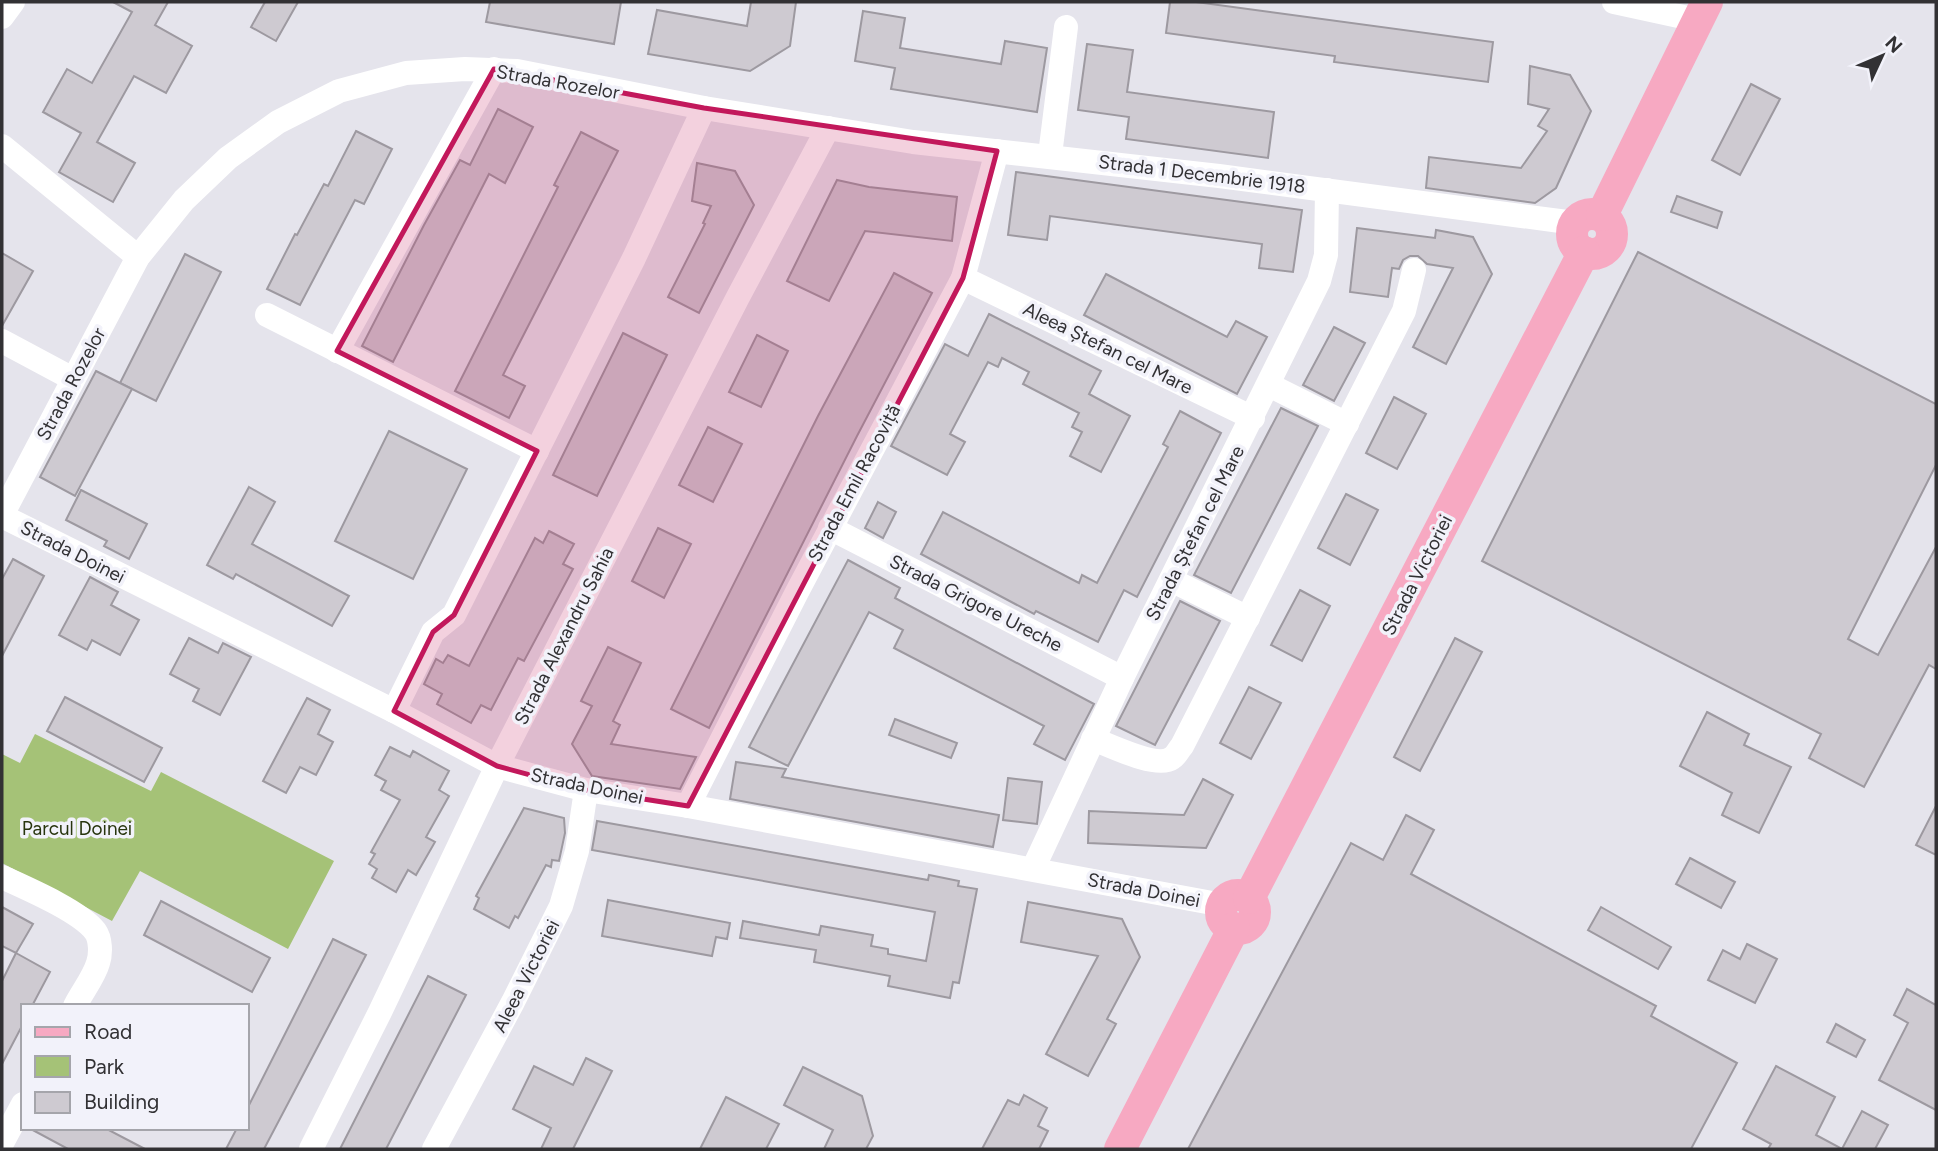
<svg xmlns="http://www.w3.org/2000/svg" width="1938" height="1151" viewBox="0 0 1938 1151" font-family="Figtree,sans-serif">
<style>
.green{fill:#a5c277}
.building{fill:#cecad1;stroke:#9d99a0;stroke-width:2}
.lines{fill:none;stroke-linecap:round;stroke-linejoin:round}
.minor{stroke:#fff;stroke-width:24}
.major{stroke:#f7a9c2;stroke-width:32}
.marked{fill:#c2185b;fill-opacity:0.2;stroke:#c2185b;stroke-width:5;stroke-linejoin:round}
.labels{text-anchor:middle;dominant-baseline:central;stroke-width:7;stroke-linejoin:round;paint-order:stroke}
.street-label{font-size:19px;fill:#323134;stroke:#f2f2fa}
.park-label{font-size:19px;fill:#28350e;stroke:#f2f2fa}
</style>
<rect width="100%" height="100%" fill="#e5e4ec"/>
<path class="green" d="M35 734 151 791 161 772 334 861 288 949 140 871 112 921 2 863V754L20 763Z"/>
<g class="building">
<path d="M113 2H168L155 25 192 46 166 93 134 76 97 142 135 163 113 202 59 172 81 133 43 112 67 69 92 83 132 12Z"/>
<path d="M265 2H298L276 41 251 27Z"/>
<path d="M490 2H621L614 44 486 22Z"/>
<path d="M751 2H796L790 46 750 71 648 54 657 10 747 26Z"/>
<path d="M1170 2H1196L1493 42 1488 82 1334 62 1335 56 1166 33Z"/>
<path d="M863 11 905 18 900 48 1001 64 1005 41 1047 48 1037 112 891 89 895 68 855 61Z"/>
<path d="M1087 44 1133 50 1127 92 1274 112 1268 158 1126 139 1129 117 1078 110Z"/>
<path d="M1530 66 1570 75 1591 111 1556 188 1535 203 1426 188 1429 157 1521 168 1547 131 1538 126 1549 109 1528 104Z"/>
<path d="M1751 84 1780 99 1740 175 1712 160Z"/>
<path d="M498 109 533 127 505 183 489 174 393 362 362 346 424 225 460 160 470 165Z"/>
<path d="M356 131 392 149 364 204 355 200 300 305 267 289 295 234 297 235 324 184 328 186Z"/>
<path d="M581 132 618 151 503 375 525 386 509 418 455 391 558 187 554 185Z"/>
<path d="M697 163 735 171 754 205 699 313 668 297 705 224 703 223 711 206 692 201Z"/>
<path d="M1016 172 1302 210 1293 272 1259 268 1262 244 1050 216 1047 240 1008 235Z"/>
<path d="M837 180 869 187 957 197 952 241 865 231 829 301 787 281Z"/>
<path d="M1677 196 1722 212 1717 228 1671 212Z"/>
<path d="M1357 228 1435 238 1436 230 1473 237 1492 274 1446 364 1413 347 1453 268 1427 264 1418 256H1410L1403 260 1399 269 1392 268 1388 297 1350 292Z"/>
<path d="M1638 252 1936 404V465L1848 639 1878 655 1936 547V669L1929 665 1864 787 1809 758 1821 734 1482 561Z"/>
<path d="M2 253 33 271 2 326Z"/>
<path d="M185 254 221 272 156 401 120 383Z"/>
<path d="M894 273 932 293 857 436 709 728 671 709 818 416Z"/>
<path d="M1106 274 1227 337 1236 321 1267 337 1237 394 1084 315Z"/>
<path d="M989 314 1101 371 1089 394 1130 416 1101 472 1070 456 1082 432 1072 427 1079 413 1023 384 1029 372 1002 358 998 367 988 362 950 434 965 442 947 475 891 446 945 344 968 356Z"/>
<path d="M1334 327 1365 343 1334 401 1303 385Z"/>
<path d="M623 333 667 355 597 496 553 475Z"/>
<path d="M757 335 788 351 761 407 729 392Z"/>
<path d="M96 371 132 389 75 496 40 477Z"/>
<path d="M1394 397 1426 414 1397 469 1366 453Z"/>
<path d="M1281 408 1318 426 1231 593 1194 575Z"/>
<path d="M1180 411 1221 433 1137 597 1124 590 1098 642 1036 611 1034 614 921 554 943 512 1079 583 1082 575 1097 583 1168 447 1163 444Z"/>
<path d="M708 427 742 444 713 502 679 485Z"/>
<path d="M389 431 467 469 413 579 335 541Z"/>
<path d="M249 487 275 502 252 544 349 596 332 626 236 574 233 579 207 565Z"/>
<path d="M81 490 147 524 129 559 104 546 107 541 66 520Z"/>
<path d="M1346 494 1378 510 1350 565 1318 548Z"/>
<path d="M878 502 896 512 883 538 865 528Z"/>
<path d="M658 528 691 544 664 598 632 581Z"/>
<path d="M549 531 574 544 563 564 573 569 524 661 518 658 491 710 481 705 471 723 437 704 442 694 424 684 436 659 443 663 448 655 469 666 535 538 543 543Z"/>
<path d="M13 559 44 576 2 656V579Z"/>
<path d="M848 560 900 588 895 598 1094 704 1065 760 1034 744 1044 726 894 648 903 630 869 612 788 766 749 747Z"/>
<path d="M90 577 118 592 111 605 139 620 120 655 92 640 87 650 59 635Z"/>
<path d="M1300 590 1330 606 1302 661 1271 645Z"/>
<path d="M1180 601 1220 621 1155 745 1116 726Z"/>
<path d="M189 638 218 653 223 643 251 657 220 715 193 701 199 689 170 674Z"/>
<path d="M1455 638 1482 652 1420 771 1394 757Z"/>
<path d="M608 647 641 663 613 721 620 725 611 744 696 757 680 789 592 776 572 744 592 706 581 701Z"/>
<path d="M1249 687 1281 703 1251 759 1220 743Z"/>
<path d="M65 697 162 748 144 782 47 731Z"/>
<path d="M307 698 330 710 318 734 333 742 316 775 300 767 286 793 263 781Z"/>
<path d="M1707 712 1749 734 1744 745 1791 767 1759 833 1722 815 1732 793 1680 766Z"/>
<path d="M895 719 957 743 951 758 889 735Z"/>
<path d="M390 747 410 757 413 751 449 771 439 790 449 796 426 837 435 842 416 875 408 870 396 892 372 878 377 869 369 864 375 854 371 852 400 800 381 790 386 781 375 775Z"/>
<path d="M736 762 786 769 782 777 999 815 993 847 730 799Z"/>
<path d="M1008 778 1042 782 1037 824 1003 820Z"/>
<path d="M1203 779 1233 795 1206 848 1088 843 1089 811 1184 815Z"/>
<path d="M1936 806V855L1916 845Z"/>
<path d="M524 808 564 818 565 833 559 861 552 860 551 867 546 865 518 918 515 916 509 928 474 909 479 898 476 896Z"/>
<path d="M1406 815 1434 830 1411 874 1656 1006 1651 1016 1737 1063 1691 1149H1188L1351 843 1383 860Z"/>
<path d="M597 821 928 880 929 875 959 881 958 886 977 889 959 983 953 982 950 998 888 986 890 976 814 962 816 950 740 938 743 921 819 935 821 926 873 935 871 946 888 949V954L926 961 935 912 592 850Z"/>
<path d="M1690 858 1735 882 1721 908 1676 884Z"/>
<path d="M608 900 730 923 727 939 716 937 712 956 602 936Z"/>
<path d="M161 901 270 958 252 992 144 935Z"/>
<path d="M1028 902 1122 919 1140 957 1107 1019 1116 1024 1088 1076 1046 1054 1098 956 1021 942Z"/>
<path d="M2 907 33 924 16 953 2 946Z"/>
<path d="M1601 907 1671 947 1658 969 1588 930Z"/>
<path d="M333 939 366 955 264 1149H226L237 1128H247V1109Z"/>
<path d="M1747 944 1777 959 1755 1003 1708 980 1723 950 1740 959Z"/>
<path d="M16 953 50 972 32 1006H23V1024L2 1064V981Z"/>
<path d="M428 976 466 995 386 1149H340Z"/>
<path d="M1907 989 1936 1005V1110L1879 1080 1908 1023 1894 1015Z"/>
<path d="M1836 1024 1865 1040 1856 1057 1827 1042Z"/>
<path d="M586 1058 612 1071 573 1149H541L551 1128 513 1109 534 1066 573 1085Z"/>
<path d="M1776 1066 1835 1097 1816 1135 1842 1149 1862 1111 1888 1125 1875 1149H1768L1771 1144 1743 1129Z"/>
<path d="M803 1067 862 1096 873 1136 866 1149H824L833 1130 784 1105Z"/>
<path d="M1024 1095 1047 1108 1038 1126 1048 1131 1039 1149H982L1008 1100 1019 1105Z"/>
<path d="M726 1097 779 1124 766 1149H700Z"/>
<path d="M29 1128H105L145 1149H68Z"/>
</g>
<g class="lines">
<g class="minor">
<path d="M1614 2 1697 20"/>
<path d="M2 17 13 2"/>
<path d="M2 146 138 257"/>
<path d="M1050 155 1066 27"/>
<path d="M963 278 1253 418"/>
<path d="M267 315 537 451"/>
<path d="M2 341 73 379"/>
<path d="M337 351 494 69"/>
<path d="M1269 385 1347 424"/>
<path d="M2 515 138 257 184 200 228 158 278 122 339 91 406 73 465 69 517 71 704 108 913 142 1219 176 1575 223"/>
<path d="M2 516 394 711 497 766 586 790 688 806 1223 905"/>
<path d="M830 528 1122 678"/>
<path d="M1171 580 1248 618"/>
<path d="M394 711 433 632 454 615 634 258 704 108"/>
<path d="M1093 739C1109 745 1157 769 1172 758 1176 756 1179 749 1182 746L1404 311 1414 270"/>
<path d="M688 806 797 592 963 278 997 151"/>
<path d="M1033 869 1122 678 1319 281 1326 255 1327 190"/>
<path d="M2 877C26 888 80 911 95 931 101 939 101 954 98 963 94 977 82 992 75 1006"/>
<path d="M2 1143 23 1104"/>
<path d="M311 1149 380 1012 497 766 738 297 828 128"/>
<path d="M434 1149 513 1002 561 906 577 851 586 790"/>
</g>
<g class="major">
<circle cx="1592" cy="234" r="20"/>
<path d="M1602 215 1707 2"/>
<circle cx="1238" cy="912" r="17"/>
<path d="M1249 898 1584 252"/>
<path d="M1120 1149 1234 928"/>
</g>
</g>
<path class="marked" d="M494 69 704 108 997 151 963 278 688 806 586 790 497 766 394 711 433 632 454 615 537 451 337 351Z"/>
<g class="labels">
<g class="street-label">
<text transform="translate(558 82) rotate(10)">Strada Rozelor</text>
<text transform="translate(1202 174) rotate(7)">Strada 1 Decembrie 1918</text>
<text transform="translate(1108 348) rotate(26)">Aleea Ștefan cel Mare</text>
<text transform="translate(71 384) rotate(-62)">Strada Rozelor</text>
<text transform="translate(854 483) rotate(-62)">Strada Emil Racoviță</text>
<text transform="translate(1195 533) rotate(-63)">Strada Ștefan cel Mare</text>
<text transform="translate(73 552) rotate(27)">Strada Doinei</text>
<text transform="translate(1417 575) rotate(-63)">Strada Victoriei</text>
<text transform="translate(976 603) rotate(27)">Strada Grigore Ureche</text>
<text transform="translate(564 636) rotate(-63)">Strada Alexandru Sahia</text>
<text transform="translate(587 786) rotate(12)">Strada Doinei</text>
<text transform="translate(1144 890) rotate(11)">Strada Doinei</text>
<text transform="translate(526 976) rotate(-63)">Aleea Victoriei</text>
</g>
<g class="park-label">
<text x="77" y="828">Parcul Doinei</text>
</g>
</g>
<rect width="1938" height="1151" fill="none" stroke="#323134" stroke-width="7"/>
<rect x="21" y="1004" width="228" height="126" fill="#f2f2fa" stroke="#a5a5ab" stroke-width="2"/>
<rect x="35" y="1027" width="35" height="10" fill="#f7a9c2" stroke="#a5a5ab" stroke-width="2"/>
<text x="84" y="1039" font-size="21" fill="#323134">Road</text>
<rect x="35" y="1056" width="35" height="21" fill="#a5c277" stroke="#a5a5ab" stroke-width="2"/>
<text x="84" y="1074" font-size="21" fill="#323134">Park</text>
<rect x="35" y="1092" width="35" height="21" fill="#cecad1" stroke="#a5a5ab" stroke-width="2"/>
<text x="84" y="1109" font-size="21" fill="#323134">Building</text>
<g transform="translate(1882 56) rotate(46)" stroke="#f2f2fa" stroke-width="5" paint-order="stroke">
<path d="M0-5L12 26L0 18L-12 26Z" fill="#323134"/>
<text y="-10" font-size="19" font-weight="bold" text-anchor="middle" fill="#323134">N</text>
</g>
</svg>
